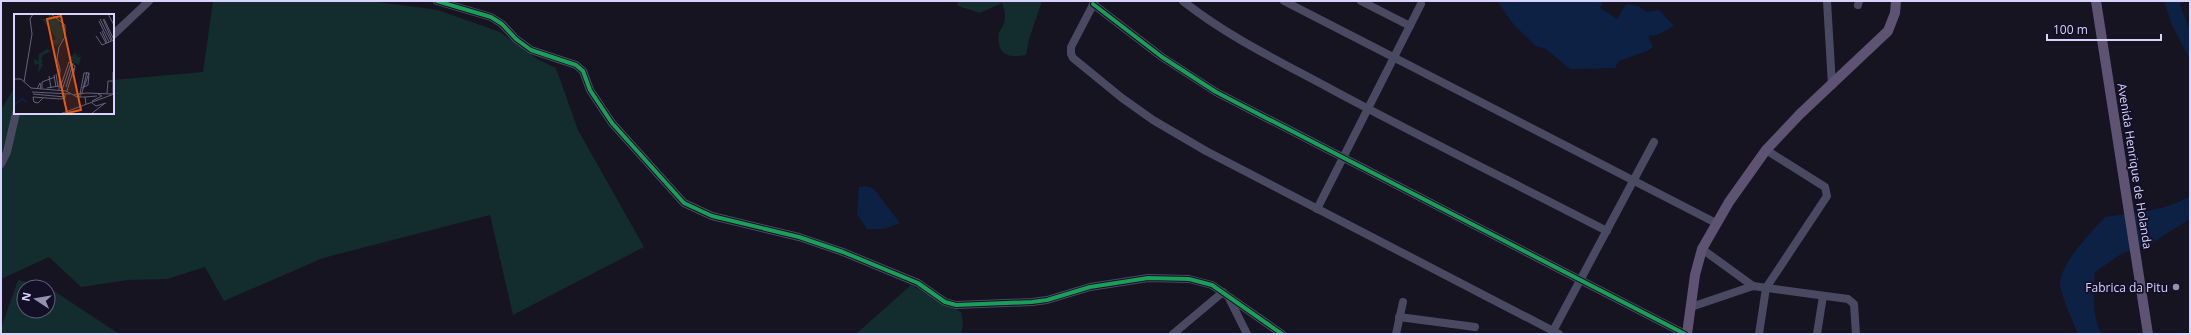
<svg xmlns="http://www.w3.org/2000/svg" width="2191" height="335" viewBox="0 0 2191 335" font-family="'Open Sans',sans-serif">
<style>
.green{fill:#132c2d}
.water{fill:#0d2144}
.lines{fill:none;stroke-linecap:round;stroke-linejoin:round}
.minor{stroke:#4a4962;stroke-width:8}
.major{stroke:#5e5373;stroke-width:10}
.cycleway-casing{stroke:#130f26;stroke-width:6}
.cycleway{stroke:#1a9f57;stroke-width:4}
.poi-dot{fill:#9591b1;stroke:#130f26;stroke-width:1.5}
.labels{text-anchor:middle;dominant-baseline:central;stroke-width:3.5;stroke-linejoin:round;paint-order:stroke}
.street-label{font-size:12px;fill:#d9d4ff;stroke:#130f26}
.poi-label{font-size:12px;fill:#d9d4ff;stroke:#130f26;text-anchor:end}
.inset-river{fill:none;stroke:#0d2144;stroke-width:2}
.inset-road{fill:none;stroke:#64617a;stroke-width:1}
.view{fill:#e8590c;fill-opacity:0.15;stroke:#e8590c;stroke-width:2}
.inset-edge{fill:none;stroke:#d9d4ff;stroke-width:2}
</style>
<rect width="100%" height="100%" fill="#161421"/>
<g class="green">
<path d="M213 1H370L438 10 500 32 537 59 556 68 578 130 644 247 513 315 490 215 323 258 224 301 205 267 167 279 128 280 81 287 49 257 1 279V110L14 88 15 113H113V80L203 72Z"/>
<path d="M957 1H1042L1029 39 1026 55C1006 59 996 53 999 32 1007 22 1006 14 1002 3L980 13 958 6Z"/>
<path d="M18 280 47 287H24V311H48V287L119 334H1V328Z"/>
<path d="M911 285 961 312 963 323 961 334H856Z"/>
</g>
<g class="water">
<path d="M1497 1H1604L1600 8 1617 19 1626 4 1638 6 1647 12 1659 10 1674 26 1657 35 1648 36 1653 47 1647 51 1619 61 1615 68 1570 69 1546 49 1536 46 1514 25Z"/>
<path d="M2164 1H2181L2180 5 2190 31V60L2172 25Z"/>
<path d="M865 186 873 188 900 223 884 229H867L857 214 859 187Z"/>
<path d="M2190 196V219L2150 244 2121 254 2095 272C2093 293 2092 314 2101 334H2078C2074 324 2060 293 2060 284 2061 262 2090 234 2105 217 2133 213 2166 211 2190 196Z"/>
</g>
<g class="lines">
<g class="minor">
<path d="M437 1 491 17 502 24 516 39 531 50 576 65 583 71 590 90 612 123 684 203 712 216 799 237 843 252 918 283 945 302 956 305 1032 302 1047 300 1090 287 1116 283 1148 278 1189 279 1212 285 1282 334"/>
<path d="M1095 1 1071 47V54L1073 58 1122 98 1153 120 1206 151 1559 334"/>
<path d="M1183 1C1227 36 1279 61 1329 88 1420 137 1514 183 1607 231"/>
<path d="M1284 1 1716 223"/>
<path d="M1361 1 1410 26"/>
<path d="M1827 1 1832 85"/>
<path d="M1093 4 1162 57 1216 92 1685 334"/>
<path d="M1858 5 1859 1"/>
<path d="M113 35 149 1"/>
<path d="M1 164 7 152 16 113"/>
<path d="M1317 209 1421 4"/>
<path d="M1702 249 1753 286"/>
<path d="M1229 298 1247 334"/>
<path d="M1691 307 1753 286 1848 299 1854 304 1856 334"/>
<path d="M1399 317 1475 327"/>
<path d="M1553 331 1654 142"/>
<path d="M1173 334 1223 292"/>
<path d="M1396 334 1403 302"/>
<path d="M1759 334 1766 288 1827 196 1825 187 1766 150"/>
<path d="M1817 334 1823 296"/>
</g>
<g class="major">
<path d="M2096 1 2148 334"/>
<path d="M1687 334 1695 275 1702 249 1729 202 1766 150 1800 114 1888 31 1895 13 1896 1"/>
</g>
<defs>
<g id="cycleway">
<path d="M437 1 491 17 502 24 516 39 531 50 576 65 583 71 590 90 612 123 684 203 712 216 799 237 843 252 918 283 945 302 956 305 1032 302 1047 300 1090 287 1116 283 1148 278 1189 279 1212 285 1282 334"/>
<path d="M1093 4 1162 57 1216 92 1685 334"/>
</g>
</defs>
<use href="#cycleway" class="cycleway-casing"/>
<use href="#cycleway" class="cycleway"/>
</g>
<circle class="poi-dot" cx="2176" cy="287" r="4"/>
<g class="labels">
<g class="street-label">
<text transform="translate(2135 166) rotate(81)">Avenida Henrique de Holanda</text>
</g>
<g class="poi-label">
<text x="2168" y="287">Fabrica da Pitu</text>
</g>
</g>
<g transform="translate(14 14)">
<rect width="100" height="100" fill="#161421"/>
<path d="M34 0 44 3 46 11H50L49 26 42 32 38 27 42 25 36 14V6L33 12 29 6 24 5H35ZM33 35 37 37 29 41 27 46 30 47 27 48 29 51 24 59 25 50 21 51 20 46 22 45 24 49 25 40ZM62 38V42L67 39 63 43H67L65 51 54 46Z" fill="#132c2d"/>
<path class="inset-river" d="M0 91 8 85 12 88"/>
<path class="inset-road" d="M37 0 51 11V23L45 33 43 45 46 55 45 76M94 0 100 11M86 5 97 27M89 5 98 26M90 5 100 26M85 7 95 28M88 17 93 29M86 18 92 29M82 22 88 31 100 26M42 60 44 73M40 61 42 73M35 62 37 74M0 65H7L17 74 52 77 63 83H71L72 90M10 68 18 20 16 5 19 0M52 73 59 49M70 73 75 59M28 74V68L41 63M33 74 45 72M46 74 55 48 61 52 59 63M68 74 74 71 75 59M23 75 26 69 27 75M48 76 57 49M53 77 60 54M18 78 56 80M93 79 94 67H100M19 80 51 83M66 80 70 59H75M99 80V58M60 81 68 79 73 58M19 83 46 85 51 84V80M19 83 20 88 24 89 29 84M66 83V80L72 79 99 80M71 83 83 82M78 87 88 82 84 80M78 89 82 92 92 89M46 100 100 80M77 100 90 90"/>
<path class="view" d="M47 2 67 96 53 99 33 5Z"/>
<rect width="100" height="100" class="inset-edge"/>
</g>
<rect width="2191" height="335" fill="none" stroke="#d9d4ff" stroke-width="4"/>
<g transform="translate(36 299) rotate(282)"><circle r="19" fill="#130f26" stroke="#625e7d"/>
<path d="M0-3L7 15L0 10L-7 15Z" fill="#9591b1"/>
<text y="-6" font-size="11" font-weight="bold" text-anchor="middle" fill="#d9d4ff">N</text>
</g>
<path d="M2047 34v6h114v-6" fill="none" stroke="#d9d4ff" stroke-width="2"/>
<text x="2053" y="34" font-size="12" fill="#d9d4ff" stroke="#130f26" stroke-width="3" paint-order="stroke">100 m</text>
</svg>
